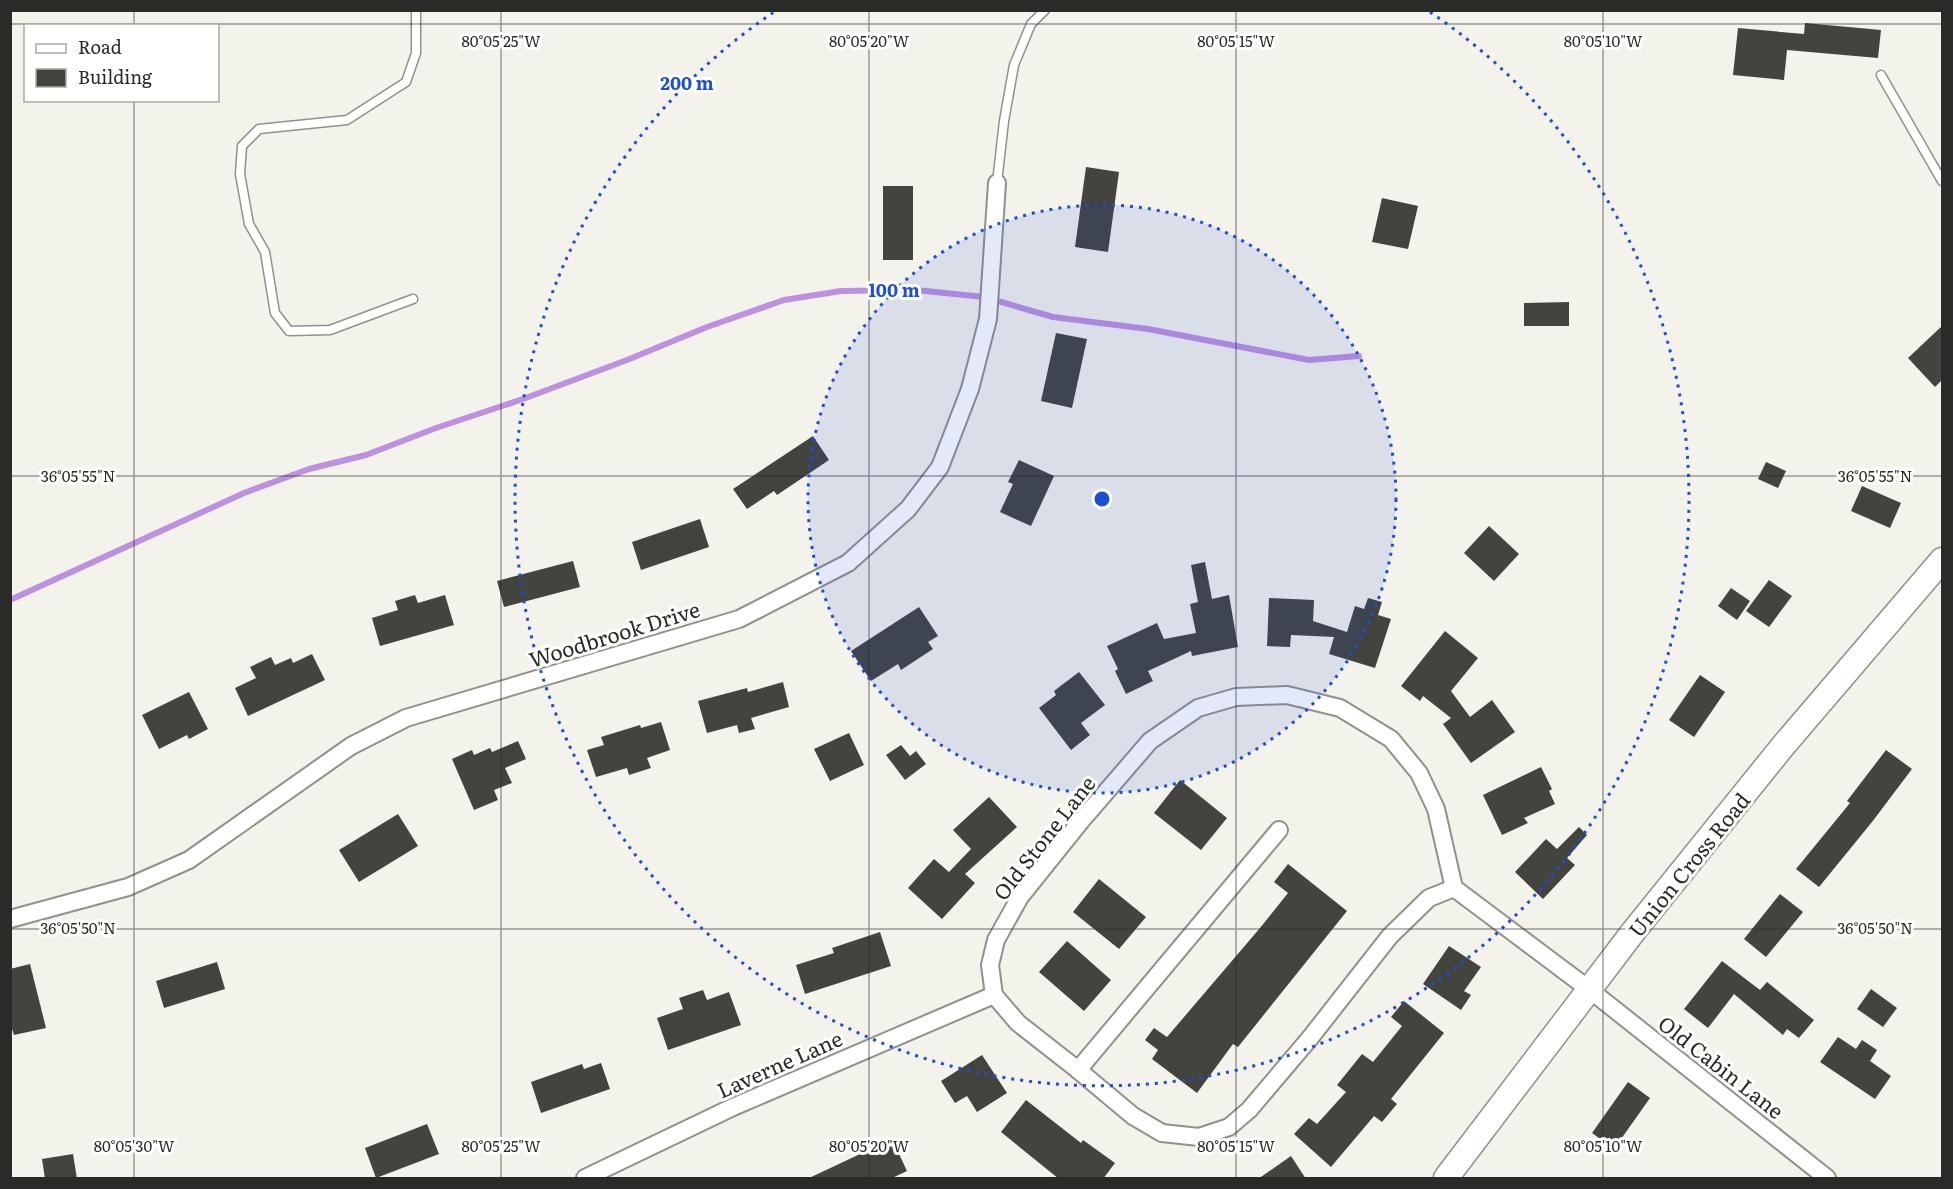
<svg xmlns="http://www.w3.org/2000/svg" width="1953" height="1189" viewBox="0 0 1953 1189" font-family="Literata,serif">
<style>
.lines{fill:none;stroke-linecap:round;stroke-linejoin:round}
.stream{stroke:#bd91e0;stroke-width:6}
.building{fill:#44443f}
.lane-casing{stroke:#91918b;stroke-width:11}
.street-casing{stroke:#91918b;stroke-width:20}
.secondary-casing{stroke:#91918b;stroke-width:27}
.lane{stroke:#fff;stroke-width:8}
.street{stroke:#fff;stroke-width:16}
.secondary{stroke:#fff;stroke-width:24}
.ticks{fill:none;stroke:#2a2a28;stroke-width:1.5;stroke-opacity:0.45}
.ring{fill:none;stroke:#1d4ed8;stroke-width:3;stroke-dasharray:3 6}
.labels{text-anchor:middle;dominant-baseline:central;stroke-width:6;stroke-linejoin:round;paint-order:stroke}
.street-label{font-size:21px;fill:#2a2a28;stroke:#fffffe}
.ticks-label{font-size:15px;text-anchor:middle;fill:#2a2a28;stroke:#fffffe;stroke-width:6;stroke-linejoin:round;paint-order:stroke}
.centre{fill:#1d4ed8;stroke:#fffffe;stroke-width:3}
.ring-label{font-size:18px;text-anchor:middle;font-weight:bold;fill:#1d4ed8;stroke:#fffffe;stroke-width:6;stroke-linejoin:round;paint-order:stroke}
</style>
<rect width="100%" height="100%" fill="#f3f3ec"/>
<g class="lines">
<path class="stream" d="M10 600 244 493 309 469 366 455 436 428 523 399 627 360 707 327 784 300 841 291 916 290 984 297 1053 317 1148 329 1309 360 1359 356"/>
</g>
<g class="building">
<path d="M1805 23 1881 30 1878 58 1787 50 1784 80 1733 75 1738 28 1804 34Z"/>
<path d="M1086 167 1119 172 1108 252 1075 247Z"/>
<rect x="883" y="186" width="30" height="74"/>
<path d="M1382 198 1418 206 1408 249 1372 242Z"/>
<path d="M1569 302V326H1524V303Z"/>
<path d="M1942 326V380L1935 387 1908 358Z"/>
<path d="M1056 333 1087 339 1072 408 1041 401Z"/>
<path d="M813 436 829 460 777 495 774 491 747 509 733 489Z"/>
<path d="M1019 460 1054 476 1031 526 1000 512 1013 484 1008 482Z"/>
<path d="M1766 462 1786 471 1778 488 1758 479Z"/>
<path d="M1862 486 1901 503 1890 528 1851 511Z"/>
<path d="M700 519 709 547 641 570 632 542Z"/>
<path d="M1489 526 1519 554 1494 581 1464 553Z"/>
<path d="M573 561 580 587 504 607 497 581Z"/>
<path d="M1205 562 1212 599 1229 595 1238 647 1192 656 1191 651 1148 671 1153 681 1126 694 1115 671 1118 669 1107 646 1157 623 1164 639 1196 633 1190 604 1198 602 1191 565Z"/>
<path d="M1769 580 1792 596 1769 627 1746 611Z"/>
<path d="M1731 588 1750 601 1737 620 1718 606Z"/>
<path d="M415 595 418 603 445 595 454 625 380 646 372 618 398 610 395 601Z"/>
<path d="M1269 598 1314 600 1313 621 1347 632 1355 606 1364 609 1368 598 1382 602 1378 615 1391 619 1375 668 1329 654 1334 637 1291 635 1290 647 1267 646Z"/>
<path d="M919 607 938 636 928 642 933 649 901 670 898 664 871 681 851 651Z"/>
<path d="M1445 631 1478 658 1451 691 1470 717 1492 700 1515 732 1471 763 1443 724 1451 718 1423 696 1420 701 1401 686Z"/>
<path d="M312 654 325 680 248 716 235 688 256 678 250 667 271 657 275 665 291 658 293 663Z"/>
<path d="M1079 672 1105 705 1081 723 1090 735 1071 750 1039 708 1056 695 1054 691Z"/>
<path d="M1700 675 1725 692 1694 737 1669 720Z"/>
<path d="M783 682 789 707 751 718 755 729 739 733 737 725 707 733 698 701 747 688 748 692Z"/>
<path d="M189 692 208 729 189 739 187 735 159 749 142 715Z"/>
<path d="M661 722 670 750 647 758 651 768 629 775 627 768 596 777 587 750 604 745 601 737 640 725 641 728Z"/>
<path d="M849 733 864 765 830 781 814 749Z"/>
<path d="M518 741 526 759 505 768 512 783 494 790 498 800 474 810 452 759 472 750 474 755 490 748 492 752Z"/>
<path d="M901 745 910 756 916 751 926 764 905 780 886 755Z"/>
<path d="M1886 750 1912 769 1872 822 1819 887 1796 869 1850 803 1847 801Z"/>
<path d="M1541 767 1552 789 1549 791 1555 804 1524 818 1528 823 1502 835 1483 795Z"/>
<path d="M1180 780 1227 818 1201 850 1154 813Z"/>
<path d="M989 797 1017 827 965 874 975 883 942 919 908 888 934 859 949 872 971 849 953 830Z"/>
<path d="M398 814 418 846 359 882 339 850Z"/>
<path d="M1579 827 1587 835 1567 858 1575 865 1543 899 1515 872 1546 839 1557 849Z"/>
<path d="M1288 864 1347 911 1238 1047 1233 1044 1197 1093 1152 1059 1158 1050 1145 1040 1154 1028 1167 1037 1260 928 1288 893 1274 882Z"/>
<path d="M1099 879 1146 917 1119 949 1073 912Z"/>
<path d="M1780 894 1803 912 1766 957 1744 939Z"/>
<path d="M880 932 891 966 805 994 796 965 834 953 832 948Z"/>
<path d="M1067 941 1111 980 1084 1011 1039 972Z"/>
<path d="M1449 946 1481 967 1464 991 1471 995 1461 1010 1423 984Z"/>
<path d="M1722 961 1760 990 1767 982 1814 1020 1799 1038 1787 1029 1783 1035 1734 994 1708 1028 1684 1009Z"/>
<path d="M217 962 225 989 164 1008 156 981Z"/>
<path d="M30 964 46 1028 14 1035 10 1023V969Z"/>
<path d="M1871 989 1897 1008 1883 1027 1857 1009Z"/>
<path d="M703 990 707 1000 729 992 741 1025 668 1050 657 1018 683 1009 679 998Z"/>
<path d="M1404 1001 1444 1033 1391 1099 1397 1104 1382 1122 1374 1116 1331 1167 1294 1134 1309 1118 1317 1124 1346 1092 1337 1085 1362 1054 1373 1062 1402 1026 1391 1017Z"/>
<path d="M1838 1037 1856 1049 1862 1040 1877 1050 1870 1061 1891 1076 1875 1099 1820 1062Z"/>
<path d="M982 1055 1007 1093 977 1112 967 1096 955 1103 941 1081Z"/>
<path d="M601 1063 610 1089 541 1113 531 1082 582 1064 584 1069Z"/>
<path d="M1628 1082 1650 1098 1614 1149 1592 1133Z"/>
<path d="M1026 1100 1081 1143 1083 1140 1115 1163 1103 1179H1059L1001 1132Z"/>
<path d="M427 1124 439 1154 376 1178 365 1148Z"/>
<path d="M892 1139 907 1171 890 1179H807Z"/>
<path d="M73 1154 77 1179H45L42 1159Z"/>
<path d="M1291 1156 1306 1179H1258Z"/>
</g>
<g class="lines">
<defs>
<g id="lane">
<path d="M1881 75 1942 181"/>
<path d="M997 183 1004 121 1014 65 1031 24 1045 10"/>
<path d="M413 299 330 330 289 331 275 313 265 252 249 224 240 174 242 146 259 129 347 120 406 82 416 53V10"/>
</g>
<g id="street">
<path d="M1454 888 1429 898 1390 936 1310 1038 1249 1110 1229 1127 1199 1137 1162 1133 1133 1116 1078 1070 1018 1023 994 995 990 965 996 940 1020 897 1081 821 1150 741 1198 708 1236 697 1287 695 1340 708 1391 739 1419 773 1436 809 1454 888 1590 990 1827 1178"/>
<path d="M10 919 128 887 189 860 351 746 406 718 739 619 848 563 908 509 940 467 970 389 988 319 997 183"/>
<path d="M1078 1070 1279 830"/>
<path d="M585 1178 733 1107 994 995"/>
</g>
<path id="secondary" d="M1446 1178 1633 932 1783 746 1942 560"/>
</defs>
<use href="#lane" class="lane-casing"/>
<use href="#street" class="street-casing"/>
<use href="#secondary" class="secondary-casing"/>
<use href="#lane" class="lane"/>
<use href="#street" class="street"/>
<use href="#secondary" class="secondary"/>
</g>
<path class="ticks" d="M134 10V26M501 10V1178M869 10V1178M1236 10V1178M1603 10V1178M10 24H1942M134 100V1178M10 476H1942M10 929H1942"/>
<circle cx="1102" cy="499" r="294" fill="#1d4ed8" fill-opacity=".12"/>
<g class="ring">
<circle cx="1102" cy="499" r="294"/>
<path d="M1430 12A587 587 0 1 1 774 12"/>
</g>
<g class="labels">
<g class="street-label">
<text transform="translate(614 633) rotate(-17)">Woodbrook Drive</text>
<text transform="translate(1043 837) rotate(-52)">Old Stone Lane</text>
<text transform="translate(1688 864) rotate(-51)">Union Cross Road</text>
<text transform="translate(779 1063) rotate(-24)">Laverne Lane</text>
<text transform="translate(1722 1066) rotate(38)">Old Cabin Lane</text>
</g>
</g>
<g class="ticks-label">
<text x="501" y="47">80°05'25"W</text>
<text x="869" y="47">80°05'20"W</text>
<text x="1236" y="47">80°05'15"W</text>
<text x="1603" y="47">80°05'10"W</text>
<text x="78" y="482">36°05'55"N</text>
<text x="1875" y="482">36°05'55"N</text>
<text x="78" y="934">36°05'50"N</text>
<text x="1875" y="934">36°05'50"N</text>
<text x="134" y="1152">80°05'30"W</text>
<text x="501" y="1152">80°05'25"W</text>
<text x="869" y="1152">80°05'20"W</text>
<text x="1236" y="1152">80°05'15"W</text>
<text x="1603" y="1152">80°05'10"W</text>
</g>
<circle cx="1102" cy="499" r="9" class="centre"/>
<g class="ring-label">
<text x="687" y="90">200 m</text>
<text x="894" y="297">100 m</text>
</g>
<rect width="1953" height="1189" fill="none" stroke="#2a2a28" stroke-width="24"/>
<rect x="24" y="24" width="195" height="78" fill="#fffffe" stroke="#aaaaa8" stroke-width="1.5"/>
<rect x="36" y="44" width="30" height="9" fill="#ffffff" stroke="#aaaaa8" stroke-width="1.5"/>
<text x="78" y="54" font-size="18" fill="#2a2a28">Road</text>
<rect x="36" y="69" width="30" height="18" fill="#44443f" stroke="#aaaaa8" stroke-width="1.5"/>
<text x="78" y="84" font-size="18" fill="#2a2a28">Building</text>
</svg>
